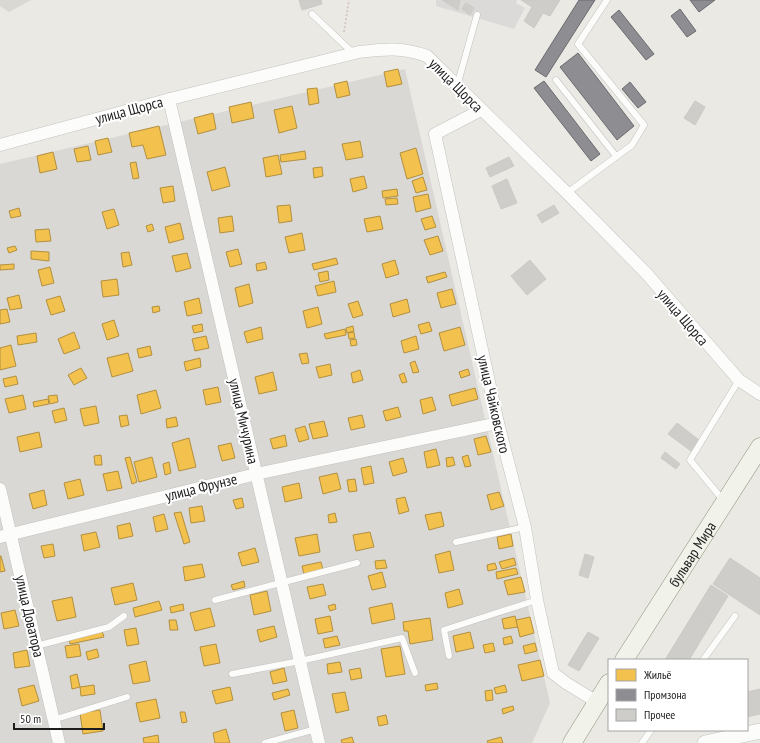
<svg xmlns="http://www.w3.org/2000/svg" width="760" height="743" viewBox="0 0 760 743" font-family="'PT Sans Narrow',sans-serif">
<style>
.residential{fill:#d9d8d5}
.airport{fill:#dad8d3}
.parking{fill:#dbdad8}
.homes{fill:#f2c14e;stroke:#b2903f}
.industry{fill:#8d8d92;stroke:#6b6b6f}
.building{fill:#cecdc9;stroke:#cdcac5}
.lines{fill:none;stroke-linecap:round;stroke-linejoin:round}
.service-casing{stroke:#c3c2c0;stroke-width:7}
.minor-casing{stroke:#c3c2c0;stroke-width:13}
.tertiary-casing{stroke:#c3c2c0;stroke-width:16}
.secondary-casing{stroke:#90937d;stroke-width:19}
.path{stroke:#d5c8c4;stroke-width:2;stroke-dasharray:2 2;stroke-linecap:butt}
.service{stroke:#fcfcfb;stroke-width:6}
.minor{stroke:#fcfcfb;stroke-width:12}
.tertiary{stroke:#fcfcfb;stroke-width:15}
.secondary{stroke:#f1f2e9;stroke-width:18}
.labels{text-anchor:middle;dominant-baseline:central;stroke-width:4;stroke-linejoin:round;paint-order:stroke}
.street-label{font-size:15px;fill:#1c1c1c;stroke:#fff}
</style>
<rect width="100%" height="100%" fill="#eae9e4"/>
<path class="residential" d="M405 69 550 703 532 743H0V164Z"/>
<path class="airport" d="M0 0H31L9 12 0 6Z"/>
<path class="parking" d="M436 0H517L516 3 525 8 514 29 436 6Z"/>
<g class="homes">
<path d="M398 69 402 84 387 87 384 72Z"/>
<path d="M347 81 350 95 337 98 334 84Z"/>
<path d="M317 88 319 103 309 105 307 89Z"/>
<path d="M251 102 254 118 232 123 229 107Z"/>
<path d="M292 106 297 128 279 133 274 110Z"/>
<path d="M213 113 216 129 198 134 194 118Z"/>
<path d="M159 126 166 155 147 159 143 145 132 147 129 133Z"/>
<path d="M108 138 112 152 98 155 95 141Z"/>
<path d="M360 141 363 157 346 160 342 144Z"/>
<path d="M88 146 91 160 77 162 74 149Z"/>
<path d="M416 148 423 174 407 179 400 153Z"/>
<path d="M305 151 306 159 281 162 280 155Z"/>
<path d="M53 152 57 169 40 173 37 156Z"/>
<path d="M278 155 282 174 266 177 263 158Z"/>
<path d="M136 162 139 178 133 179 130 163Z"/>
<path d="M225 167 230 186 212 191 207 172Z"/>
<path d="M322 167 323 176 314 178 313 168Z"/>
<path d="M364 176 367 188 353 192 350 179Z"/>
<path d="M423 177 427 190 416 193 412 181Z"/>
<path d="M173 186 175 201 163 203 160 188Z"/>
<path d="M397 189 398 196 383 198 382 191Z"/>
<path d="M428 194 431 208 416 212 413 197Z"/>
<path d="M397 198 398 204 386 205 385 199Z"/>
<path d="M290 205 292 221 279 223 277 206Z"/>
<path d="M19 208 21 216 11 218 9 211Z"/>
<path d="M114 209 119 225 107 229 102 212Z"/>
<path d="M232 216 234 231 220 233 218 218Z"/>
<path d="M380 216 383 229 367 232 364 219Z"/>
<path d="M432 216 436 227 425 230 421 219Z"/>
<path d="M180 223 184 239 169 243 165 227Z"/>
<path d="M152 224 154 230 148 232 146 226Z"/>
<path d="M49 229 51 241 36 242 35 230Z"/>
<path d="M302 233 305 250 289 253 285 237Z"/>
<path d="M438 236 443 251 430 255 424 240Z"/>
<path d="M15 246 17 250 9 253 7 248Z"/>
<path d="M238 249 242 264 230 267 226 252Z"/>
<path d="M31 251 49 252V261L31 259Z"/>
<path d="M129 252 132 265 123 267 121 253Z"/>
<path d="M187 253 191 268 176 272 172 256Z"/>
<path d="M336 258 338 264 314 270 312 264Z"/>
<path d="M395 260 399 274 386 278 382 264Z"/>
<path d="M265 262 267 269 257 271 256 264Z"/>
<path d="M14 264V269L0 270V265Z"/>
<path d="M50 267 54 283 42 286 38 270Z"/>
<path d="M328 271 329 280 320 282 318 273Z"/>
<path d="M445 272 447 277 428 283 426 277Z"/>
<path d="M117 279 119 295 103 297 101 281Z"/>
<path d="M334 281 336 292 318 296 315 286Z"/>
<path d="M249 284 253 303 239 307 235 288Z"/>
<path d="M452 289 456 304 441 308 437 293Z"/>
<path d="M19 295 22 308 10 310 7 298Z"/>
<path d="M60 296 65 311 51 315 46 300Z"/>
<path d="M199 298 202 313 187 316 184 302Z"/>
<path d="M407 299 410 312 393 317 390 304Z"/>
<path d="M358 301 363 315 353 318 348 304Z"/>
<path d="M159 306 160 311 153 313 152 307Z"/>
<path d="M318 307 322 324 307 328 303 311Z"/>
<path d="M7 309 10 322 0 324V310Z"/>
<path d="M114 320 119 336 107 340 102 324Z"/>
<path d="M429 322 432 331 421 334 418 325Z"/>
<path d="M202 324 203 331 194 333 192 326Z"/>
<path d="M353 326 354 331 347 333 346 328Z"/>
<path d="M261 327 263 339 247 343 244 332Z"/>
<path d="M460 327 465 345 444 351 439 333Z"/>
<path d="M345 329 346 335 326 339 324 334Z"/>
<path d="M74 332 80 348 64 354 58 339Z"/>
<path d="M354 332 355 338 349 339 348 333Z"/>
<path d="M36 333 37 342 18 345 17 336Z"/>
<path d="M206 336 209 348 195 351 192 339Z"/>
<path d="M416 336 419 349 404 353 401 341Z"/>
<path d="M356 339 357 345 351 346 350 340Z"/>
<path d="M11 345 16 366 0 370V348Z"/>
<path d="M150 346 152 355 139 358 137 349Z"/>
<path d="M128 353 133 371 112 377 107 358Z"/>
<path d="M307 353 309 363 302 364 299 354Z"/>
<path d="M200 358 201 367 186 371 184 362Z"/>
<path d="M415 361 419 372 413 373 410 363Z"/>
<path d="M330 364 332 375 319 378 316 367Z"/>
<path d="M81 368 87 378 74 385 68 375Z"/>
<path d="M468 369 470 375 461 378 459 372Z"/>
<path d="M360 370 363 380 353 383 351 373Z"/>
<path d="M273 372 277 390 259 394 255 377Z"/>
<path d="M404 373 407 382 402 383 399 375Z"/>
<path d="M16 376 18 384 5 387 3 379Z"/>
<path d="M218 387 221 402 206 405 203 390Z"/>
<path d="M475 388 478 399 452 406 449 395Z"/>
<path d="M156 390 161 408 141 414 137 395Z"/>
<path d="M23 395 26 409 9 413 5 399Z"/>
<path d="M57 395 58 402 50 404 48 396Z"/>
<path d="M432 397 436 410 423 414 420 400Z"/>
<path d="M48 399 49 404 34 407 33 402Z"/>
<path d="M96 406 99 423 84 426 80 409Z"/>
<path d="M398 407 401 417 386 421 383 411Z"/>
<path d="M64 408 67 420 55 423 52 411Z"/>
<path d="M127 415 129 425 121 427 119 416Z"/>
<path d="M362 415 365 427 351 430 348 418Z"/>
<path d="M176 417 178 426 167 428 166 419Z"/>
<path d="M324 421 328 436 313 439 309 424Z"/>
<path d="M305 426 309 439 299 442 295 429Z"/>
<path d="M39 432 42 447 20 452 17 437Z"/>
<path d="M285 435 287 446 273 449 270 439Z"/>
<path d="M486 436 491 452 478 455 474 439Z"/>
<path d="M189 438 196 467 179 471 172 443Z"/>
<path d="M231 443 235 458 222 461 218 446Z"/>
<path d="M436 449 440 465 427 468 424 452Z"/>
<path d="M101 455 102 465H95L94 456Z"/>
<path d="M468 455 471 466 465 467 462 457Z"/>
<path d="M130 457 137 482 132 484 125 458Z"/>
<path d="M152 457 157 477 139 482 134 462Z"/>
<path d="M453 457 455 465 447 467 446 458Z"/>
<path d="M403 458 407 472 393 476 389 462Z"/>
<path d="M169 462 171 473 165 475 163 464Z"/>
<path d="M371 466 374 483 364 485 361 468Z"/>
<path d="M118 471 122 488 107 491 103 474Z"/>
<path d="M337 473 341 489 323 494 319 477Z"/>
<path d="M80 479 84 495 68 499 64 483Z"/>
<path d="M355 479 357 491 349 492 347 480Z"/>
<path d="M299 483 302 498 285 502 282 487Z"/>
<path d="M44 490 47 505 33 509 29 494Z"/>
<path d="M499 492 504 506 491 510 487 495Z"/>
<path d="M405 497 409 511 399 514 396 499Z"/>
<path d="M242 498 244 507 236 509 233 500Z"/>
<path d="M202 506 205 521 191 523 189 508Z"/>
<path d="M181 512 190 542 184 544 174 513Z"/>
<path d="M441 512 444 526 429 530 425 515Z"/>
<path d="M335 513 337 522 329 523 328 515Z"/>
<path d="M164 514 168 529 156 532 153 517Z"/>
<path d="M130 523 133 536 119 539 117 526Z"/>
<path d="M96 532 100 547 84 551 81 535Z"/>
<path d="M370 532 374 547 356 551 353 535Z"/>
<path d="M317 534 320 552 299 556 295 538Z"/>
<path d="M511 534 513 546 499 549 497 537Z"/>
<path d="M53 544 55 556 44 558 41 546Z"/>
<path d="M255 548 259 562 242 566 238 553Z"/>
<path d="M450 551 454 570 439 573 435 555Z"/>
<path d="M0 556H1L5 571 0 572Z"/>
<path d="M514 558 516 565 502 569 499 562Z"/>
<path d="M385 560 387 568 376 569 375 561Z"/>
<path d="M321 562 323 570 304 574 302 566Z"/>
<path d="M495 563 497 569 488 571 487 565Z"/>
<path d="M202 564 205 577 185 581 183 567Z"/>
<path d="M516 568 518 574 497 579 496 572Z"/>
<path d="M382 572 386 587 372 590 368 576Z"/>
<path d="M521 577 525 592 508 595 504 581Z"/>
<path d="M244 581 245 587 233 590 231 585Z"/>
<path d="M133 583 137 600 115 605 111 588Z"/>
<path d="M323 584 326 595 310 599 307 587Z"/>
<path d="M459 589 463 604 448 608 445 593Z"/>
<path d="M267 591 271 611 254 615 250 595Z"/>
<path d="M72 597 76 617 57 621 52 601Z"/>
<path d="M159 601 162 610 135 617 133 608Z"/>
<path d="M392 603 395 619 372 624 369 608Z"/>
<path d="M183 604 184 610 171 613 170 607Z"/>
<path d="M335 604 336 609 330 611 328 606Z"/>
<path d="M210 608 215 626 195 631 190 613Z"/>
<path d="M15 610 19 626 4 629 1 613Z"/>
<path d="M330 616 333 631 318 634 315 619Z"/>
<path d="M515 616 518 627 504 629 502 619Z"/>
<path d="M530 617 534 633 520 637 516 620Z"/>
<path d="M430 618 433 640 410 644 408 631H404L403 622Z"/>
<path d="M169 620H176L178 630H170Z"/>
<path d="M274 626 277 637 260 642 257 630Z"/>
<path d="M136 628 139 644 127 646 124 630Z"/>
<path d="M102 631 104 637 70 644 69 638Z"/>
<path d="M470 632 474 648 456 652 453 636Z"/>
<path d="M337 636 340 645 325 648 323 639Z"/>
<path d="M511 636 513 643 504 645 503 638Z"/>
<path d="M493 643 495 651 485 653 483 645Z"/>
<path d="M535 643 537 651 525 654 523 646Z"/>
<path d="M79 644 81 656 67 658 65 646Z"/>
<path d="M216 644 220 663 204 666 200 647Z"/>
<path d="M400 646 405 674 386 677 381 649Z"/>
<path d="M97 649 99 657 88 660 86 652Z"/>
<path d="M27 650 30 666 15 668 13 653Z"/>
<path d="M540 660 544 676 522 681 518 665Z"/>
<path d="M146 661 150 681 133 684 129 665Z"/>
<path d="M340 662 342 672 328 674 327 664Z"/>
<path d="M284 668 287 681 273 684 270 672Z"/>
<path d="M360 668 362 678 351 680 349 670Z"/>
<path d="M77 674 80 687 72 689 70 676Z"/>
<path d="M437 683 438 689 426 691 425 685Z"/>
<path d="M34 685 39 701 22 706 18 689Z"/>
<path d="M94 685 95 694 81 696 80 687Z"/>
<path d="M505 685 507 692 496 694 494 688Z"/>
<path d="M230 687 233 700 216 704 212 691Z"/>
<path d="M288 689 290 695 274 700 272 693Z"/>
<path d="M492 690 493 700 486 701 485 691Z"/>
<path d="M345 692 349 710 336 713 332 694Z"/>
<path d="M156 699 160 718 140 722 136 703Z"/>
<path d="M513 706 514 710 503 714 502 709Z"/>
<path d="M100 710 103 731 83 734 80 713Z"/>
<path d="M294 710 298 728 285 731 281 713Z"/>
<path d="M180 712H185L187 722 182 723Z"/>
<path d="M386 715 388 724 379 726 377 717Z"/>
<path d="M226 729 230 743H215L213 733Z"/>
<path d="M158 735 159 743H144L143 738Z"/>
<path d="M352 737 354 743H342L341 740Z"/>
<path d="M501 737 503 743H488L487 741Z"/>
</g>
<g class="industry">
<path d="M579 0H595L546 77 535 70Z"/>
<path d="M690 0H715L699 12Z"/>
<path d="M680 9 696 31 687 37 671 16Z"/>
<path d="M619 10 654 54 646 60 611 17Z"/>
<path d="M578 53 634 126 617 140 560 67Z"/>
<path d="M544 81 600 154 591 161 534 88Z"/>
<path d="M630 82 646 102 638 108 622 89Z"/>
</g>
<g class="building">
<path d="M299 0H321L322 4 302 10Z"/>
<path d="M442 0H460L458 10Z"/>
<path d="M521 0H560L550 16 543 13 534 28 524 21 532 7Z"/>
<path d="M466 3 474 8 470 15 462 9Z"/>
<path d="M695 101 705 107 695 125 684 118Z"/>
<path d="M509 157 514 166 490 177 486 168Z"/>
<path d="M507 179 517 203 501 209 492 186Z"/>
<path d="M554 205 559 213 542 223 537 215Z"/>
<path d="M530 260 546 279 527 295 511 276Z"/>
<path d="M677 423 699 440 691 451 668 434Z"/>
<path d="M665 452 680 464 676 469 661 458Z"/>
<path d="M585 554 594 557 588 578 579 575Z"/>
<path d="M730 558 760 578V615L713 584Z"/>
<path d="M711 585 728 596 712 622 695 611Z"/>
<path d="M695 611 712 622 689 660H665Z"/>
<path d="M588 632 599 638 579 671 568 665Z"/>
<path d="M760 689V714L747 717V692Z"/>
</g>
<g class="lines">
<defs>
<g id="service">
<path d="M312 14 353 53"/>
<path d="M556 80 616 156"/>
<path d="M457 86 477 15"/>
<path d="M567 193 632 145 644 125 578 44 607 0"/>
<path d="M723 500 690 460 739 380"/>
<path d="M456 542 525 527"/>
<path d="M215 600 357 563"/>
<path d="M36 646 109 627 124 616"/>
<path d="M449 656 444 630 537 600"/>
<path d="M703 660 735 616"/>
<path d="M232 674 300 661 402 638 415 673"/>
<path d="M53 720 127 697"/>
<path d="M265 743 316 729"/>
<path d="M642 743 651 730"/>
</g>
<g id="minor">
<path d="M169 99 319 743"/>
<path d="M481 110 435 134 498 423 525 527 537 600 553 673 566 683 597 702"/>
<path d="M0 145 174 98 359 52C385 49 401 47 427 56L567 193 646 273 739 380 760 394"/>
<path d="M0 489 59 743"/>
<path d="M0 537 256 474 498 423"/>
</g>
<path id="tertiary" d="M705 743 760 731"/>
<g id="secondary">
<path id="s1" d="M624 660 760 447"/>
<path d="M572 743 609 683"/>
</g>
</defs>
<use href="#service" class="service-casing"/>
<use href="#minor" class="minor-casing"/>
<use href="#tertiary" class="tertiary-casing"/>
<use href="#secondary" class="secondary-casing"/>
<path class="path" d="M344 32 349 0"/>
<use href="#service" class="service"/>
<use href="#minor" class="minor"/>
<use href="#tertiary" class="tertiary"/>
<use href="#secondary" class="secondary"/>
</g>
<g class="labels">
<g class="street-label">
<text transform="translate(456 85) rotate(45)">улица Щорса</text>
<text transform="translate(129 110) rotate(-15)">улица Щорса</text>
<text transform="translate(683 317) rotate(49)">улица Щорса</text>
<text transform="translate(494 404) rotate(77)">улица Чайковского</text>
<text transform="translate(244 421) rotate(77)">улица Мичурина</text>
<text transform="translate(201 487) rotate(-14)">улица Фрунзе</text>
<text stroke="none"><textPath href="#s1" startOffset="126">бульвар Мира</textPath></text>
<text transform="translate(30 616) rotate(77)">улица Доватора</text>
</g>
</g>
<rect x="608" y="659" width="140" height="72" fill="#ffffff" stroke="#a4a4a4"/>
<rect x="616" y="669" width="20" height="12" fill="#f2c14e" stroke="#a4a4a4"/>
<text x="644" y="679" font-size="12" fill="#1c1c1c">Жильё</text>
<rect x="616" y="689" width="20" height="12" fill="#8d8d92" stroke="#a4a4a4"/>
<text x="644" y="699" font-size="12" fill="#1c1c1c">Промзона</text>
<rect x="616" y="709" width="20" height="12" fill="#cecdc9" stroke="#a4a4a4"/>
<text x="644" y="719" font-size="12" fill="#1c1c1c">Прочее</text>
<path d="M14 723v6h90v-6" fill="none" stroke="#1c1c1c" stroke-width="2"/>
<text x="20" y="723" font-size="12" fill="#1c1c1c" stroke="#ffffff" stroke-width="3" paint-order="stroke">50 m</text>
</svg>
